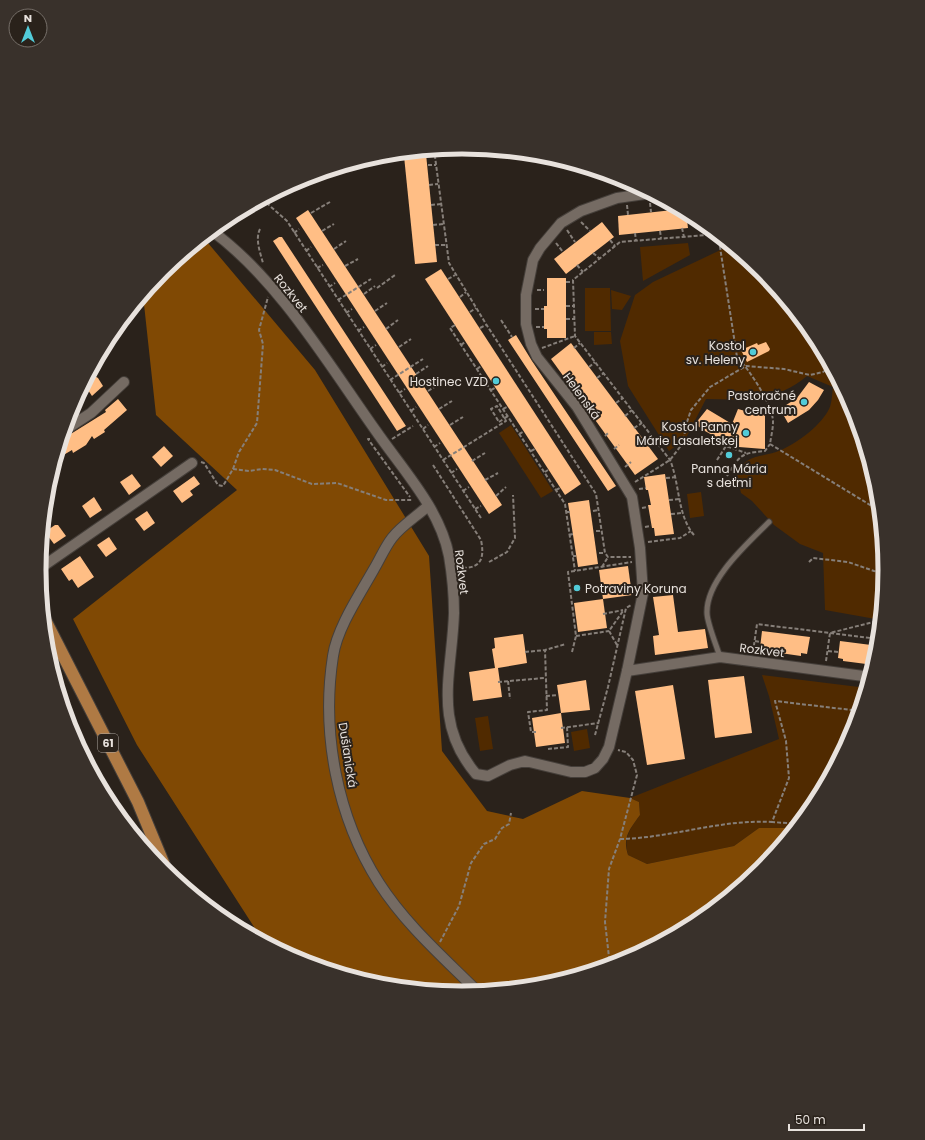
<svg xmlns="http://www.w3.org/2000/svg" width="925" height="1140" viewBox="0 0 925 1140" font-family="Poppins,sans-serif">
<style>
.green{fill:#502a00}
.forest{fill:#804904}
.building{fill:#ffbe85}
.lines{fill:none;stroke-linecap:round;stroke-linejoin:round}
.service-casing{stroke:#453f3a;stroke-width:7}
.minor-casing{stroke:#453f3a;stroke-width:12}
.primary-casing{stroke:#453f3a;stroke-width:14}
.path{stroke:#867f79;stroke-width:2;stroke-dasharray:4 2;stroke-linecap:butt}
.service{stroke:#756b63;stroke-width:5}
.minor{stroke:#756b63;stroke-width:10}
.primary{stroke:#af7a44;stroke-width:12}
.path-bridge{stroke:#867f79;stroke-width:2;stroke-dasharray:4 2;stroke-linecap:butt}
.poi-dot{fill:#52cbd8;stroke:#2a221b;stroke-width:1.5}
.labels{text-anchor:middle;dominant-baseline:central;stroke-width:4;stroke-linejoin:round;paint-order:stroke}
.shield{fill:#2a221b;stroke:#afa8a3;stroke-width:1}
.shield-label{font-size:11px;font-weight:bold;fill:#e8e2dd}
.street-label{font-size:12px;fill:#e8e2dd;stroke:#2a221b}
.poi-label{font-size:12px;fill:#e8e2dd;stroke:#2a221b;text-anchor:end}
.rim{fill:none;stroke:#e8e2dd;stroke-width:5}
</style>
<rect width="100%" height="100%" fill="#2a221b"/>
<g class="green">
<path d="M202 238 208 243 160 274 163 270Z"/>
<path d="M688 243 690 255 643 281 640 247Z"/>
<path d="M731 245 762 271 815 335 854 408 878 488 886 570 881 620 825 610 823 553 800 544 774 525 752 501 741 493 736 471C752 454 756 458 776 452 794 446 819 427 828 411 832 405 832 394 833 387L807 376C777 402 743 400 706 399L686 438 669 451 628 386 620 341 635 295 653 282Z"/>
<path d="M585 288H610L611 331H585Z"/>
<path d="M611 290 631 296 622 310 612 309Z"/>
<path d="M594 332H611L612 344 594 345Z"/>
<path d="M511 425 553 491 541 498 499 433Z"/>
<path d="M701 492 704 516 690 518 687 494Z"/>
<path d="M762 675 867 688 854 732 814 805 793 831 785 828H759L734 846 647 864 628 855C623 837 630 829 640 815L639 802 630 798 779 739 769 696Z"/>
<path d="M488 716 493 749 480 751 475 718Z"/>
<path d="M587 729 590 748 574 751 571 732Z"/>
</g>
<path class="forest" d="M208 243 315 370 429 556 442 751 487 811 523 819 582 791 630 798 639 802 640 815C630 829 622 837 628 855L647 864 734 846 759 828H785L793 831 762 870 698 922 624 961 545 985 462 993 380 985 300 961 263 941 137 745 73 619 237 490 156 415 143 295 160 274Z"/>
<g class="building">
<path d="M426 154 437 262 415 264 404 156Z"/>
<path d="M682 209 686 212 688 228 619 235 618 216Z"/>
<path d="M308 210 502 505 489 514 296 218Z"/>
<path d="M602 222 614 237 566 274 554 259Z"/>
<path d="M279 237H282L406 426 397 431 273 241Z"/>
<path d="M441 269 581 484 565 495 425 279Z"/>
<path d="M547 278H566V338H547V329H544V306H547Z"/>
<path d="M516 335 532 361 616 486 608 491 508 340Z"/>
<path d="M766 342 770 349 769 351 747 362 741 350 757 343 758 345Z"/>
<path d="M571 343 658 459 635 475 551 359Z"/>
<path d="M91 374 98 378 103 386 92 396 84 384Z"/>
<path d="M809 382 824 390 818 400 809 410 788 423 780 409 797 398Z"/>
<path d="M118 399 127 410 104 430 105 432 94 439 92 436 86 445 73 453 72 450 55 460 61 440 106 412 105 410Z"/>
<path d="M707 409 732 424 738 409 756 414H765V449L739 447 723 441 705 431 695 424Z"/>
<path d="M164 446 173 456 161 467 152 457Z"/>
<path d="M132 474 141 486 129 495 120 482Z"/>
<path d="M665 474 674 534 655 536 654 528H652L648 505H651L648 490H646L644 477Z"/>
<path d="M194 476 200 484 190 491 193 495 182 503 173 491Z"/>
<path d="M94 497 102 510 90 518 82 506Z"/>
<path d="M589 500 598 564 578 567 568 503Z"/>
<path d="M147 511 155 523 144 531 135 519Z"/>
<path d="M55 525H58L66 536 54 544 45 532Z"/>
<path d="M109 537 117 549 106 557 97 545Z"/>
<path d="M80 556 94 577 78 588 72 579 69 581 61 569Z"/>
<path d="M628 566 632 595 603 599 599 570Z"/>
<path d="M673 595 678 632 705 629 708 648 655 655 653 636 659 635 653 597Z"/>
<path d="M603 599 607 628 578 632 574 603Z"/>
<path d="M762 631 810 637 807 654 801 653V656L766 651V649L760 648Z"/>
<path d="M523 634 527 663 498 668 502 697 473 701 469 672 495 668 492 649 495 648 494 638Z"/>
<path d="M840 641 879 646 874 665 843 661V659L838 658Z"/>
<path d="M744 676 752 733 715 738 708 680Z"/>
<path d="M586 680 590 710 561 713 565 743 536 747 532 718 561 713 557 685Z"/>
<path d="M673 685 685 759 647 765 635 691Z"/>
</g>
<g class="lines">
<defs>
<path id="service" d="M720 657C717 647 707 623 707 613 706 580 747 544 769 522"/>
<g id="minor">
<path d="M212 231C278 279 329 365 376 431 403 470 440 509 449 556 452 574 454 595 454 613 452 674 432 722 476 774L488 776 510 765 525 761 571 772H585L595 768 603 759 609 747 627 671 643 593 640 548 632 497 577 407 537 357 531 344 526 324V295L533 260 540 248 561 223 581 211 617 198 652 193"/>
<path d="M65 430 91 413 124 382"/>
<path d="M428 506C417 516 401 526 392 538 385 547 380 559 374 569 360 594 337 628 333 656 321 733 337 817 379 883 406 925 443 957 478 992"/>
<path d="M39 569 192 463"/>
<path d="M627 671 720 657 871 677"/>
</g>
<path id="primary" d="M43 616 138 802 167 872"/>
</defs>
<use href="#service" class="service-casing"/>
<use href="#minor" class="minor-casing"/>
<use href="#primary" class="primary-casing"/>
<g class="path">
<path d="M434 149 449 263 486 324 596 494 605 553 608 557H631"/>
<path d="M428 165H436"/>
<path d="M429 185 438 184"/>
<path d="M262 199 287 221 481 518"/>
<path d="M658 201 665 200"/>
<path d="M650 203 651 212"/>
<path d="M431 205 441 204"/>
<path d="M627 205 628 215"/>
<path d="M675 206V210"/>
<path d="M311 213 330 202"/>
<path d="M691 214 692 218H698"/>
<path d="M581 222 590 231"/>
<path d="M433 225 443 224"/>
<path d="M682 228 684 237"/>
<path d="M260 229C255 239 260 252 263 263"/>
<path d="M567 230 575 242"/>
<path d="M322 231 334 224"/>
<path d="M660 231 661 238"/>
<path d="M294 233 299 229"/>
<path d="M635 233 636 241"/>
<path d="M718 234 737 357C749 369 773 405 773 422 773 429 771 437 770 444L880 511"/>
<path d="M719 235 729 243"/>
<path d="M610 240 615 246"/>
<path d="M556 243 563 252"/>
<path d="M435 245H446"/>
<path d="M334 249 346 241"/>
<path d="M306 251 311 247"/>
<path d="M593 253 600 259"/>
<path d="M577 265 583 272"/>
<path d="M345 266 358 259"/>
<path d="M317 268 323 265"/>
<path d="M448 279 455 275"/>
<path d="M566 282H574"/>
<path d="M329 287 335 283"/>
<path d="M377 288 395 275"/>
<path d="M537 290H544"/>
<path d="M364 294 375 286"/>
<path d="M460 297 466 292"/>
<path d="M338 300 371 279"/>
<path d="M566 306H575"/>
<path d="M535 309H544"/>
<path d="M375 311 387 303"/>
<path d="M470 312 476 308"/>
<path d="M346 313 352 309"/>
<path d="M566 319H575"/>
<path d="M501 320 512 337"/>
<path d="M455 325 450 328 565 504 575 571"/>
<path d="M536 327H544"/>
<path d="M480 328 486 325"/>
<path d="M386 329 398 320"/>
<path d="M358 331 364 327"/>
<path d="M461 345 465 342"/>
<path d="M399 347 411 339"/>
<path d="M542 348 575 336"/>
<path d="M574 348 580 343"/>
<path d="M370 349 376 345"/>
<path d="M824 352 847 415 862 441 868 455"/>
<path d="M382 367 387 363"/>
<path d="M589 367 595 362"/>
<path d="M477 369 481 366"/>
<path d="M416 374 428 366"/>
<path d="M597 378 604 373"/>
<path d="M390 380 423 359"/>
<path d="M491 390 495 388"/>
<path d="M428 391 441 383"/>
<path d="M399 393 405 389"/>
<path d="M616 403 623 398"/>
<path d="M439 409 452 401"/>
<path d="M503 409 507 407"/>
<path d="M411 411 416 407"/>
<path d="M625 416 632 410"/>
<path d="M450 425 463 417"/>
<path d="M634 428 642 423"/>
<path d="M423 429 428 425"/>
<path d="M519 434 523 432"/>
<path d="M605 436 609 432"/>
<path d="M370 439H368L410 497"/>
<path d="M392 439 413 426"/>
<path d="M644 441 652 436"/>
<path d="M434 447 440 443"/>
<path d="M614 449 619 445"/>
<path d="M531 451 535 449"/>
<path d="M443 460 506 421 497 406 491 409 499 422"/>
<path d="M717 460 726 446 746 453"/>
<path d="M472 461 485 453"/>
<path d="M201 462 204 463 218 485 223 486 233 469 249 471 262 469 275 470 312 484 337 483 386 500H413"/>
<path d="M433 465 481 540C484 555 483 567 465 568L461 561"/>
<path d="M625 467 631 462"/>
<path d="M233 469 239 452 257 423 263 344 259 330 268 297"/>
<path d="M545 472 548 470"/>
<path d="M451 473 457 469"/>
<path d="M727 476C740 455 741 453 765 451L770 444"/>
<path d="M666 478 677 477"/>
<path d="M485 480 498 473"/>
<path d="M635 482 670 460 683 443 686 425 691 410 710 387 746 366 784 369 810 375 823 372 832 366"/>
<path d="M639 489 646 488"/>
<path d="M556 490 560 488"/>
<path d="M463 491 469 487"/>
<path d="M496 496 506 487"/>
<path d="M669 500 680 499"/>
<path d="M642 508 648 507"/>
<path d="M475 509 481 506"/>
<path d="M593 511 599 510"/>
<path d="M566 512H570"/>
<path d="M671 514 682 513"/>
<path d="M645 527 651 526"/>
<path d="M596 531H602"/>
<path d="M569 535 573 534"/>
<path d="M694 535C677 515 680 484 670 460L575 336 573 280 620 242 718 234"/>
<path d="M648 542 680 538 691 531"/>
<path d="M599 553H605"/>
<path d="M573 556H576"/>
<path d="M489 562 507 552 515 538 513 495"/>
<path d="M809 562 813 558 848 562 874 571 886 573"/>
<path d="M602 567 608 557"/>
<path d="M603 614 623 610"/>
<path d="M576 636 609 631"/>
<path d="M755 641 761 642"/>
<path d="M617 645 609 631 623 611"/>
<path d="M828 651 838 652"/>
<path d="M525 652 545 650 566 644"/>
<path d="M572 652 576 636 568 572 632 562"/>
<path d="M753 652 757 624 879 639"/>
<path d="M826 661 830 633 881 620"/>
<path d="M508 681 510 699"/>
<path d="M498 682 544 678"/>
<path d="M546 696 558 695"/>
<path d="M561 728 599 723"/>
<path d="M536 732H531L528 712 547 710 545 650"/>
<path d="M595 735 608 687 626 608 631 605"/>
<path d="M548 749 568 747 567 727"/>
<path d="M799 824 772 822 789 778 786 741 775 701 860 711"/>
<path d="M620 839C671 838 721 819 772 822"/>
<path d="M440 942 459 906 471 863 484 844 495 839 502 828 509 824 511 813"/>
<path d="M610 966 605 922 609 869 620 839 637 775 633 760 626 752 618 750"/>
</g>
<use href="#service" class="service"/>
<use href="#minor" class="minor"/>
<use href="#primary" class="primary"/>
<path class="path-bridge" d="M499 422 508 416"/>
</g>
<g class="poi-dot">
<circle cx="753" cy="352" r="4"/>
<circle cx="496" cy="381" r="4"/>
<circle cx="804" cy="402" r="4"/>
<circle cx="746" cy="433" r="4"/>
<circle cx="729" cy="455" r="4"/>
<circle cx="577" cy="588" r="4"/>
</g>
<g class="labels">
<rect class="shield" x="98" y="734" width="20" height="18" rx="3"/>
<g class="shield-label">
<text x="108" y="743">61</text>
</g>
<g class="street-label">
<text transform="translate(291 293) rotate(51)">Rozkvet</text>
<text transform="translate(582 396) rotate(54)">Helenská</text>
<text transform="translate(462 572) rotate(83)">Rozkvet</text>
<text transform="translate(762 650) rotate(7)">Rozkvet</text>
<text transform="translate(348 755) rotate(81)">Dušianická</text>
</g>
<g class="poi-label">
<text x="745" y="345">Kostol<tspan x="745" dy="14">sv. Heleny</tspan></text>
<text x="488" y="381">Hostinec VZD</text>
<text x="796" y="395">Pastoračné<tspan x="796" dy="14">centrum</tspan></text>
<text x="738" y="426">Kostol Panny<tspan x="738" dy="14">Márie Lasaletskej</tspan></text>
<text x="729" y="468" text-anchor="middle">Panna Mária<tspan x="729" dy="14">s deťmi</tspan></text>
<text x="585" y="588" text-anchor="start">Potraviny Koruna</text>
</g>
</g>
<path d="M0 0H925V1140H0ZM46 570a416 416 0 1 1 832 0a416 416 0 1 1-832 0Z" fill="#39312b" fill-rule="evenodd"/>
<path class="rim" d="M46 570a416 416 0 1 1 832 0a416 416 0 1 1-832 0Z"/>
<g transform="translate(28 28)"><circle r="19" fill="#2a221b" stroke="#766f69"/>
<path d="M0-3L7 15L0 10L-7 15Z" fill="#52cbd8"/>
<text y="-6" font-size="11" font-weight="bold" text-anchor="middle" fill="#e8e2dd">N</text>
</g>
<path d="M789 1124v6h75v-6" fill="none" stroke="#e8e2dd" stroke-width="2"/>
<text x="795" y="1124" font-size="12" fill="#e8e2dd" stroke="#2a221b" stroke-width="3" paint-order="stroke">50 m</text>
</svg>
